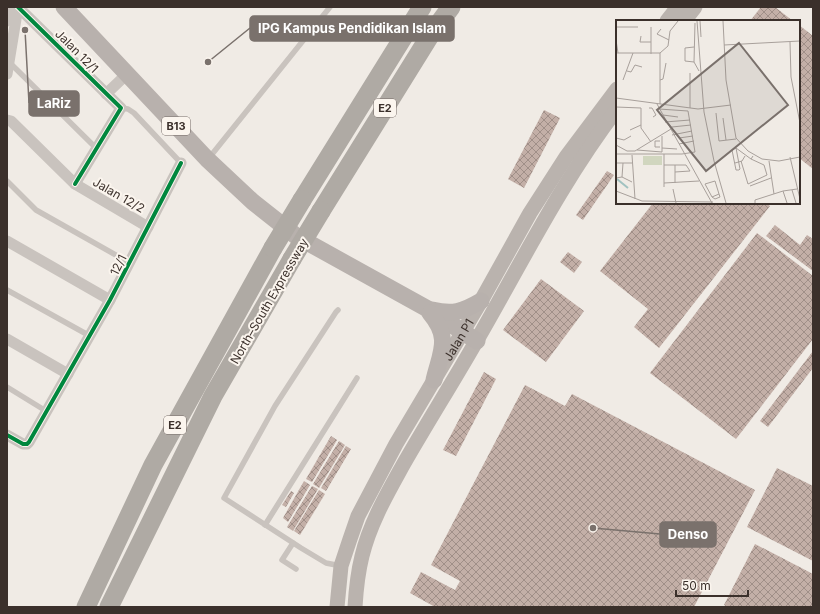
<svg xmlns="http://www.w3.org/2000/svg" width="820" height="614" viewBox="0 0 820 614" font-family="Inter,sans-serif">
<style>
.building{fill:url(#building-cross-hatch)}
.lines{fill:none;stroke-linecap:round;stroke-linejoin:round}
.lane{stroke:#c9c3be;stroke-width:5.5}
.street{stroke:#c9c3be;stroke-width:11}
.secondary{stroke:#bab3ae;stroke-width:15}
.primary{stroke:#b8b1ad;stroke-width:17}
.highway{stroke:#afaaa4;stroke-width:19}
.highway-bridge{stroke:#afaaa4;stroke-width:19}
.cycleway-casing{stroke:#fbf5ee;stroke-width:6}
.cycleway{stroke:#00873e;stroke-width:4}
.labels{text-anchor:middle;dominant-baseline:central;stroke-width:4;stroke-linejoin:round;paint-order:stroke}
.shield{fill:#fbf5ee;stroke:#756b66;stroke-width:1}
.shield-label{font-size:11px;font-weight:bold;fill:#3b302b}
.street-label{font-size:12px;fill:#3b302b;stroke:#fbf5ee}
.inset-river{fill:none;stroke:#a1c2c1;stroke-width:2}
.inset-road{fill:none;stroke:#a8a09b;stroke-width:1}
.view{fill:#7a716c;fill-opacity:0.15;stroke:#7a716c;stroke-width:2}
.inset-edge{fill:none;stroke:#3b302b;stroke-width:2}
.leader{fill:none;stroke:#7a716c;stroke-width:1.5}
.callout-dot{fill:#7a716c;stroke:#fbf5ee;stroke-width:1.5}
.callout{fill:#7a716c;stroke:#7a716c;stroke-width:1.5}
.callout-label{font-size:13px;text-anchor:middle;font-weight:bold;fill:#fff}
</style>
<defs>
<pattern id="building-cross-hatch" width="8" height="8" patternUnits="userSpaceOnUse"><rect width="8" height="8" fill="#c3afa7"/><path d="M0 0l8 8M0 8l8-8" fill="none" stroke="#a08f88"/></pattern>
</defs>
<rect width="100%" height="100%" fill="#f0ebe5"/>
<g class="building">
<path d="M761 7H775L793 21H750Z"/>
<path d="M799 25 813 36V169L799 158Z"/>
<path d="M544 110 560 118 524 188 508 179Z"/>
<path d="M607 171 614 175 583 220 576 215Z"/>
<path d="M653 203H766L770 206 659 348 634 327 648 309 600 271Z"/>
<path d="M775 225 800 245 807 235 813 239V271L766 236Z"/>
<path d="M757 233 813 276V339L736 439 650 373Z"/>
<path d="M568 252 582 262 574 273 560 262Z"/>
<path d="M541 279 584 311 546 362 503 330Z"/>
<path d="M813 351V368L768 427 760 421Z"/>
<path d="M484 372 496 379 456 456 443 450Z"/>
<path d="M525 385 565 406 572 394 755 490 694 607H435L410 593 421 572 455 590 460 581 431 565Z"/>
<path d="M331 436 337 440 312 482 306 479Z"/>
<path d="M339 441 345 445 319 488 313 484Z"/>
<path d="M346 446 351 449 326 491 321 488Z"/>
<path d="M777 468 813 486V561L747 527Z"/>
<path d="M304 481 310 485 288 522 283 518Z"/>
<path d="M312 486 318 489 293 531 287 527Z"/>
<path d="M319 490 325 494 300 535 294 531Z"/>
<path d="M291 491 294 493 286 507 282 505Z"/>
<path d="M755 544 813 574V607H727L724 605Z"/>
</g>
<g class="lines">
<g class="lane">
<path d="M9 62 97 149"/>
<path d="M121 108 128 109 134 113 181 163"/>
<path d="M209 158 330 7"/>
<path d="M7 181 36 210 130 263"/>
<path d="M7 290 90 336"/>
<path d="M338 310 336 312 275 406 224 498 301 548 326 563 341 566"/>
<path d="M7 387 46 411"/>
<path d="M265 525 357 378"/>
<path d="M293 543 282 560 296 569"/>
</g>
<g class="street">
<path d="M18 7 121 108 75 184"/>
<path d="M7 21 9 7"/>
<path d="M7 74 18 7"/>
<path d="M106 94 127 74"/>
<path d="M7 120 11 121 75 184 148 227"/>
<path d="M7 241 110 300"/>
<path d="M7 339 68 374"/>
<path d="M7 435 23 444H27L29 442 110 300 181 163"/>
</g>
<g class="secondary">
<path d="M667 21 678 7"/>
<path d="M684 21 695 7"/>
<path id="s1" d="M337 607 341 566 350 539 358 516 396 444 481 301 530 213 566 157 617 89"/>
<path d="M355 607C356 590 358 572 362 556 370 523 387 494 403 465 427 423 453 382 477 340 522 262 562 181 617 109"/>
</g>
<g class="primary">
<path d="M64 7 207 159 253 202 296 236 426 308 477 341"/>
<path d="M432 310C453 315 462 312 481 301"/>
<path d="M430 313C451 338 441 351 434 380"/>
</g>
<g class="highway">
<path d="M302 200 422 7"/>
<path d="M321 211 431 34 451 7"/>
<path d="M86 607 153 465 273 248"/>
<path d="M109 607 213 396 292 259"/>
</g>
<g class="highway-bridge">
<path d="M273 248 302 200"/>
<path d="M292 259 321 211"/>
</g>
<defs>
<g id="cycleway">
<path d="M18 7 121 108 75 184"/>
<path d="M7 435 23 444H27L29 442 110 300 181 163"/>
</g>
</defs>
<use href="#cycleway" class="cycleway-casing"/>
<use href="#cycleway" class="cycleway"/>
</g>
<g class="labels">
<g class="shield">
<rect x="374" y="99" width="22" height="18" rx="3"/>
<rect x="162" y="117" width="28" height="18" rx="3"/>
<rect x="164" y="416" width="22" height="18" rx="3"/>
</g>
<g class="shield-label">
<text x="385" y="108">E2</text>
<text x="176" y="126">B13</text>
<text x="175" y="425">E2</text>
</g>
<g class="street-label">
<text transform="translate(77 51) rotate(45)">Jalan 12/1</text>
<text transform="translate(119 195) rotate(30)">Jalan 12/2</text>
<text transform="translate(118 265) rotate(-63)">12/1</text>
<text transform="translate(269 301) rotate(-60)">North–South Expressway</text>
<text stroke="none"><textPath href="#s1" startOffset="297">Jalan P1</textPath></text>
</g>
</g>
<g transform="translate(616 20)">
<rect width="184" height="184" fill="#f0ebe5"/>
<path d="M27 136H46V145H27Z" fill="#d1d6bf"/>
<path class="inset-river" d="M1 159 12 168"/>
<path class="inset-road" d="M81 1 88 92 98 141 110 183M84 1 85 17M107 1 110 60 120 118 132 131 146 139 163 141 184 137M79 3 78 42 83 51M0 7H22M35 7V34M45 9 41 14 53 20M25 16 24 22H35M0 20 2 33M174 22 175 57 184 103M108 25 184 21M78 27 69 28V41L78 42M0 33H44L52 26 54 11 62 1M11 51 15 52 19 45 26 47M74 53V88M7 60 17 33M44 60 47 59 50 43M0 78 82 89 115 85M41 84 96 183M44 84V33M0 87 25 88V108L35 122M33 88H36L40 95 37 97M100 93 103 121 120 119M47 95 62 97M107 98 110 120M49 102 74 100M56 107 75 105M14 110 25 105M56 115 76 111M46 116V128L61 129M0 118 8 120 15 116M63 118 77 116M44 121H39V127H44M63 124 78 121M0 125 11 131H19L55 109M120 128 124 149 123 150H120L116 130ZM120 128 135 139 137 136M21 130 46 132V128M0 134H66L79 132 72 91 43 89M16 135 19 179M174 137 184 179M125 141 132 164 151 155 148 145 135 139M153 141 158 174M0 143H16M119 143 126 141 129 136M48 145H70L74 151 59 152M59 145V163M6 157 7 143M0 158 6 157 16 162M99 161 103 174 96 177 89 164ZM48 163 83 161M134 166 155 158M48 167V134M57 169 60 183M176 170 180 183M0 171 26 181 97 182M167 171 181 169M96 177 99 179 104 177 103 174M139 183V180L167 171 171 183"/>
<path class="view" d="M123 23 172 85 90 151 41 90Z"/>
<rect width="184" height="184" class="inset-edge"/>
</g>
<path class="leader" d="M208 62L250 28M25 30L29 103M593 528L660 534"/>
<g class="callout-dot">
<circle cx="208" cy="62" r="4"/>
<circle cx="25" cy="30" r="4"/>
<circle cx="593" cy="528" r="4"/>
</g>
<g class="callout">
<rect x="250" y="16" width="204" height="25" rx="4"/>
<rect x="29" y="91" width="50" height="25" rx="4"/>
<rect x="660" y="522" width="56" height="25" rx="4"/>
</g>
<g class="callout-label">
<text x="352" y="33">IPG Kampus Pendidikan Islam</text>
<text x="54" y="108">LaRiz</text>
<text x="688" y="539">Denso</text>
</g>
<rect width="820" height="614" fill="none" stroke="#3b302b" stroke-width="16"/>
<path d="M676 590v6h72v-6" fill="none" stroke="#3b302b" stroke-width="2"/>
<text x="682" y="590" font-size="12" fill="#3b302b" stroke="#fbf5ee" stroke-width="3" paint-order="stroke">50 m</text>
</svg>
